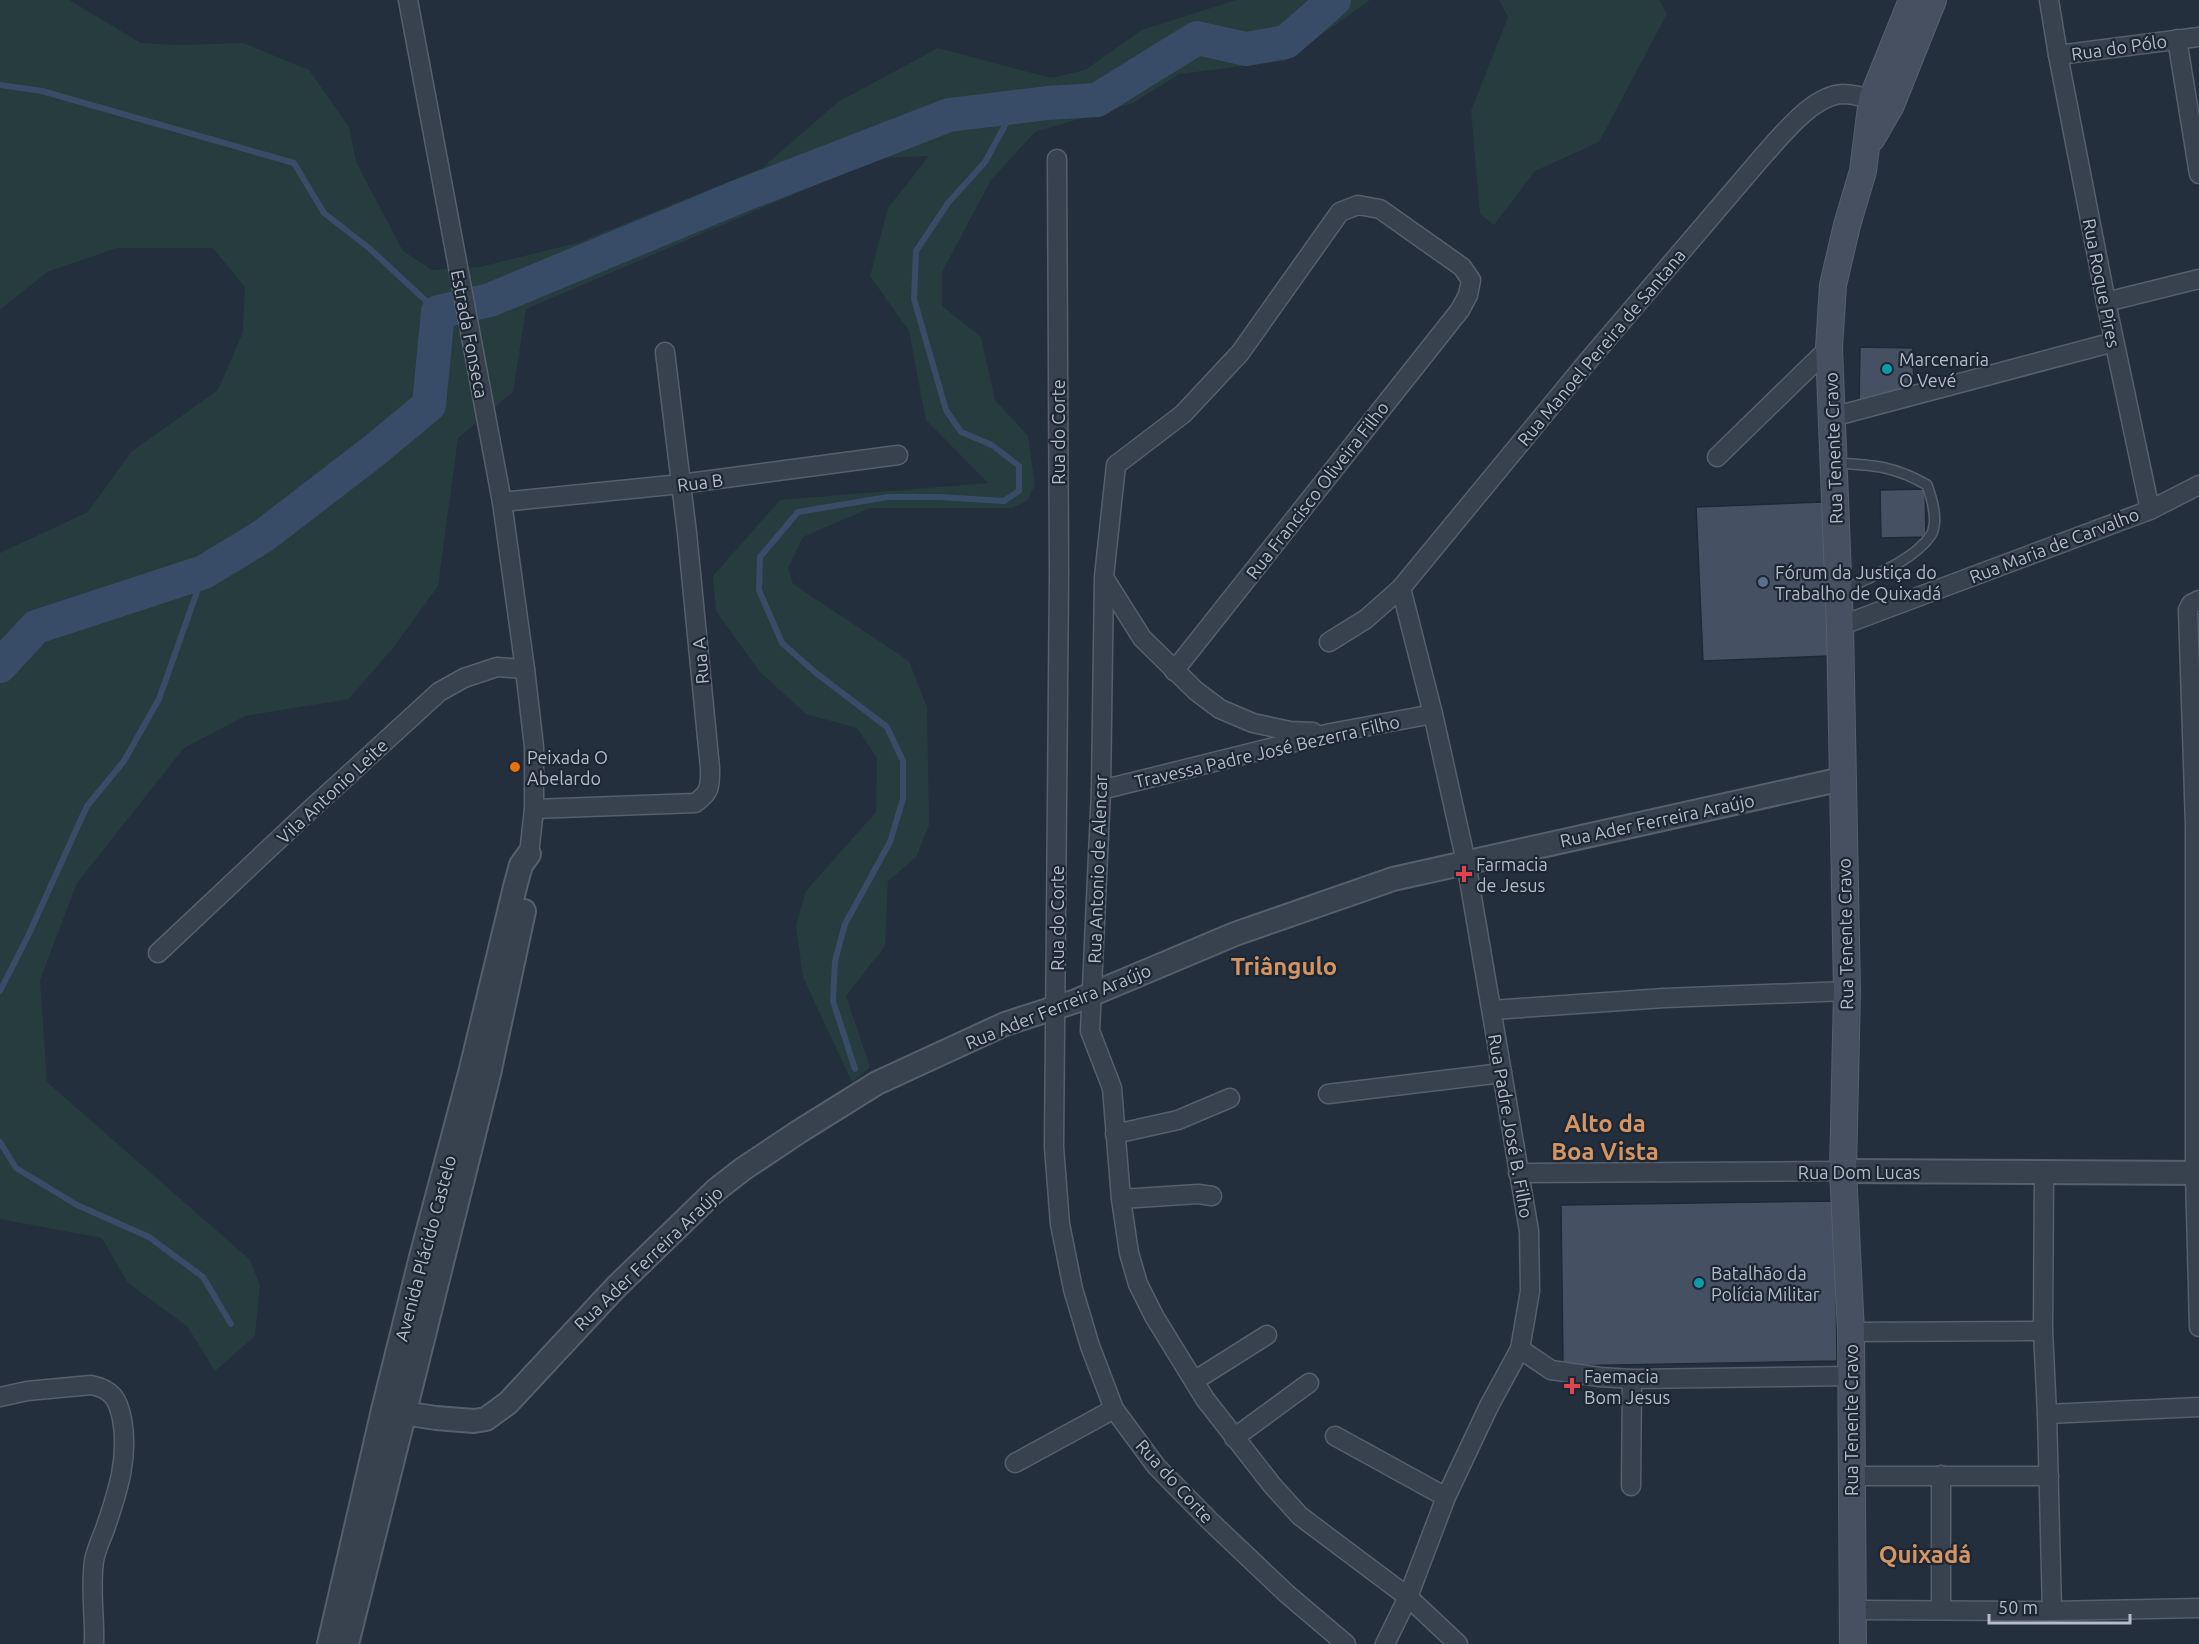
<svg xmlns="http://www.w3.org/2000/svg" width="2199" height="1644" viewBox="0 0 2199 1644" font-family="Ubuntu,sans-serif">
<style>
.green{fill:#263c3f}
.lines{fill:none;stroke-linecap:round;stroke-linejoin:round}
.stream{stroke:#394c67;stroke-width:6}
.river{stroke:#394c67;stroke-width:34}
.building{fill:#455162;stroke:#1f2835;stroke-width:1.5}
.service-casing{stroke:#565f6c;stroke-width:12}
.minor-casing{stroke:#565f6c;stroke-width:21}
.tertiary-casing{stroke:#565f6c;stroke-width:26}
.secondary-casing{stroke:#565f6c;stroke-width:28}
.service{stroke:#38414e;stroke-width:9}
.minor{stroke:#38414e;stroke-width:18}
.tertiary{stroke:#38414e;stroke-width:22}
.secondary{stroke:#465061;stroke-width:26}
.culture-dot{fill:#0f9aa8;stroke:#1d2633;stroke-width:2}
.service-dot{fill:#5c6f8a;stroke:#1d2633;stroke-width:2}
.food-dot{fill:#e8710a;stroke:#1d2633;stroke-width:2}
.health-dot{fill:#e0444e;stroke:#1d2633;stroke-width:2}
.labels{text-anchor:middle;dominant-baseline:central;stroke-width:4.5;stroke-linejoin:round;paint-order:stroke}
.street-label{font-size:18px;fill:#b4bcc9;stroke:#1d2633}
.poi-label{font-size:18px;fill:#b4bcc9;stroke:#1d2633;text-anchor:start}
.district-label{font-size:24px;font-weight:bold;fill:#d59563;stroke:#1d2633}
</style>
<rect width="100%" height="100%" fill="#242f3e"/>
<g class="green">
<path d="M0 0H69L141 43 178 45 243 43 309 70 349 127 356 162 403 251 432 270 480 267 577 243 762 168 838 102 938 48 1051 78 1085 70 1142 30 1236 0H1370L1285 61 1179 74 1133 103 1035 132 991 180 942 272V306L981 337 995 400 1028 436 1035 485 1027 501 1012 508H870L803 537 788 568 793 584 909 661 927 708 929 825 916 857 888 881 885 946 846 996 870 1067 852 1082 803 977 796 925 806 891 876 812 877 758 857 728 806 714 759 671 716 611 713 576 780 500 988 483 926 420 909 331 870 276 888 208 929 156 879 158 526 309 513 392 458 438 438 586 396 644 349 699 245 716 184 748 77 883 40 980 47 1082 250 1260 260 1285 255 1336 215 1371 187 1326 128 1283 102 1238 0 1219V553L88 512 131 452 218 390 243 332 245 287 213 248H117L47 272 0 310Z"/>
<path d="M1499 0H1659L1667 14 1599 142 1535 171 1494 225 1480 214 1471 111 1508 17Z"/>
</g>
<g class="lines">
<g class="stream">
<path d="M0 85 42 91 294 163 324 213 369 248 438 312"/>
<path d="M0 991 28 936 87 806 124 761 159 699 204 572"/>
<path d="M855 1069 833 1001 835 961 845 924 890 842 903 799V761L887 727 816 673 782 643 759 590 760 557 798 512 888 497H939L1004 501 1019 491V466L992 445 961 432 946 410 914 299 916 251 948 203 985 162 1015 107"/>
<path d="M0 1142 16 1168 77 1205 149 1237 203 1277 231 1324"/>
</g>
<path class="river" d="M0 666 36 627 204 572 263 536 375 450 429 405 438 312 490 300 740 196 949 115 1047 103 1097 100 1197 38 1246 49 1286 42 1334 0"/>
</g>
<g class="building">
<path d="M1860 347 1913 348 1914 390 1859 403Z"/>
<path d="M1925 489 1926 537 1881 538 1880 490Z"/>
<path d="M1823 502 1829 656 1703 661 1696 507Z"/>
<path d="M1835 1201 1837 1361 1563 1366 1561 1205Z"/>
</g>
<g class="lines">
<defs>
<path id="service" d="M1836 463C1873 465 1894 466 1927 485 1932 499 1939 521 1931 535 1914 561 1868 578 1841 591"/>
<g id="minor">
<path d="M408 0 502 502 525 669 534 747V809L529 854"/>
<path d="M2049 0 2058 55 2199 37"/>
<path d="M2177 39 2199 174"/>
<path d="M2058 55 2106 302 2150 510"/>
<path d="M1057 159 1059 574 1054 1147 1060 1224 1073 1289 1090 1346 1114 1409 1156 1466 1211 1522 1287 1594 1346 1644"/>
<path d="M2106 302 2199 279"/>
<path d="M1832 417 2114 342"/>
<path d="M1717 457 1829 348"/>
<path d="M502 502 681 484 898 455"/>
<path d="M1105 579 1142 638 1196 691 1220 709 1253 723 1290 731 1313 732"/>
<path d="M2199 600 2191 604 2188 610 2195 825V1173L2199 1327"/>
<path d="M1840 626 2150 510 2199 485"/>
<path d="M1329 642 1366 619 1401 588 1588 361 1763 156C1782 135 1813 95 1843 94 1856 94 1871 99 1884 103"/>
<path d="M1174 671 1460 310 1468 295 1471 280 1462 267 1380 209 1358 205 1340 212 1240 353 1183 414 1116 465 1104 577 1101 790 1090 1031 1112 1088 1121 1199 1129 1253 1138 1284 1154 1316 1205 1399 1272 1485 1300 1516 1408 1597 1458 1644"/>
<path d="M1101 790 1331 733 1433 714"/>
<path d="M534 809 695 803C711 792 710 786 710 768L687 533 665 352"/>
<path d="M158 953 310 810 439 692 464 678 497 667 525 669"/>
<path d="M1492 1010 1664 998 1847 991"/>
<path d="M1328 1094 1502 1073"/>
<path d="M1115 1134 1178 1120 1230 1098"/>
<path d="M1518 1173 1843 1171"/>
<path d="M2044 1173 2043 1331 2047 1414 2052 1611"/>
<path d="M1121 1199 1198 1194 1212 1196"/>
<path d="M1851 1332 2043 1331"/>
<path d="M1520 1349 1551 1370 1600 1377 1632 1379 1851 1376"/>
<path d="M1194 1381 1267 1335"/>
<path d="M0 1397 27 1391 91 1385C112 1389 118 1399 122 1419 129 1457 118 1491 106 1526 102 1538 96 1549 94 1561 90 1589 95 1616 94 1644"/>
<path d="M2047 1414 2199 1407"/>
<path d="M1335 1436 1446 1497"/>
<path d="M1234 1438 1309 1383"/>
<path d="M1015 1463 1114 1409"/>
<path d="M1941 1475V1610"/>
<path d="M1851 1476H2049"/>
<path d="M1631 1486 1632 1379"/>
<path d="M1854 1610 2052 1611 2199 1608"/>
<path d="M1385 1644 1408 1597 1446 1497 1489 1406 1520 1349 1530 1291 1529 1231 1466 862 1433 714 1401 588"/>
</g>
<g id="tertiary">
<path d="M1843 1171 2199 1173"/>
<path d="M383 1410 436 1418 474 1421 486 1419 508 1403 616 1287 716 1190 743 1169 800 1131 877 1083 1005 1024 1076 1001 1235 934 1393 879 1842 779"/>
<path d="M329 1644 383 1410 421 1257 471 1069 515 887 521 865 529 854"/>
<path d="M347 1644 489 1074 524 911"/>
</g>
<g id="secondary">
<path d="M1872 138 1891 105 1933 0"/>
<path d="M1853 1644 1851 1332 1843 1171 1847 991 1840 626 1829 348 1833 285 1847 225 1863 171 1872 99 1912 0"/>
</g>
</defs>
<use href="#service" class="service-casing"/>
<use href="#minor" class="minor-casing"/>
<use href="#tertiary" class="tertiary-casing"/>
<use href="#secondary" class="secondary-casing"/>
<use href="#service" class="service"/>
<use href="#minor" class="minor"/>
<use href="#tertiary" class="tertiary"/>
<use href="#secondary" class="secondary"/>
</g>
<g class="culture-dot">
<circle cx="1887" cy="369" r="6"/>
<circle cx="1699" cy="1283" r="6"/>
</g>
<circle class="service-dot" cx="1763" cy="582" r="6"/>
<circle class="food-dot" cx="515" cy="767" r="6"/>
<g class="health-dot">
<path d="M1461 865h6v6h6v6h-6v6h-6v-6h-6v-6h6z"/>
<path d="M1569 1377h6v6h6v6h-6v6h-6v-6h-6v-6h6z"/>
</g>
<g class="labels">
<g class="street-label">
<text transform="translate(2119 47) rotate(-8)">Rua do Pólo</text>
<text transform="translate(2102 283) rotate(79)">Rua Roque Pires</text>
<text transform="translate(470 334) rotate(79)">Estrada Fonseca</text>
<text transform="translate(1601 347) rotate(-50)">Rua Manoel Pereira de Santana</text>
<text transform="translate(1058 432) rotate(-90)">Rua do Corte</text>
<text transform="translate(1833 448) rotate(-92)">Rua Tenente Cravo</text>
<text transform="translate(700 482) rotate(-7)">Rua B</text>
<text transform="translate(1317 490) rotate(-52)">Rua Francisco Oliveira Filho</text>
<text transform="translate(2054 545) rotate(-21)">Rua Maria de Carvalho</text>
<text transform="translate(700 661) rotate(-95)">Rua A</text>
<text transform="translate(1267 751) rotate(-13)">Travessa Padre José Bezerra Filho</text>
<text transform="translate(332 791) rotate(-43)">Vila Antonio Leite</text>
<text transform="translate(1657 820) rotate(-12)">Rua Ader Ferreira Araújo</text>
<text transform="translate(1097 869) rotate(-88)">Rua Antonio de Alencar</text>
<text transform="translate(1057 918) rotate(-90)">Rua do Corte</text>
<text transform="translate(1845 934) rotate(-91)">Rua Tenente Cravo</text>
<text transform="translate(1058 1006) rotate(-22)">Rua Ader Ferreira Araújo</text>
<text transform="translate(1511 1126) rotate(80)">Rua Padre José B. Filho</text>
<text x="1859" y="1172">Rua Dom Lucas</text>
<text transform="translate(425 1248) rotate(-75)">Avenida Plácido Castelo</text>
<text transform="translate(648 1258) rotate(-44)">Rua Ader Ferreira Araújo</text>
<text transform="translate(1851 1420) rotate(-90)">Rua Tenente Cravo</text>
<text transform="translate(1175 1481) rotate(48)">Rua do Corte</text>
</g>
<g class="poi-label">
<text x="1899" y="359">Marcenaria<tspan x="1899" dy="21">O Vevé</tspan></text>
<text x="1775" y="572">Fórum da Justiça do<tspan x="1775" dy="21">Trabalho de Quixadá</tspan></text>
<text x="527" y="757">Peixada O<tspan x="527" dy="21">Abelardo</tspan></text>
<text x="1476" y="864">Farmacia<tspan x="1476" dy="21">de Jesus</tspan></text>
<text x="1711" y="1273">Batalhão da<tspan x="1711" dy="21">Polícia Militar</tspan></text>
<text x="1584" y="1376">Faemacia<tspan x="1584" dy="21">Bom Jesus</tspan></text>
</g>
<g class="district-label">
<text x="1284" y="966">Triângulo</text>
<text x="1605" y="1123">Alto da<tspan x="1605" dy="28">Boa Vista</tspan></text>
<text x="1925" y="1554">Quixadá</text>
</g>
</g>
<path d="M1989 1614v9h141v-9" fill="none" stroke="#b4bcc9" stroke-width="3"/>
<text x="1998" y="1614" font-size="18" fill="#b4bcc9" stroke="#1d2633" stroke-width="4.5" paint-order="stroke">50 m</text>
</svg>
